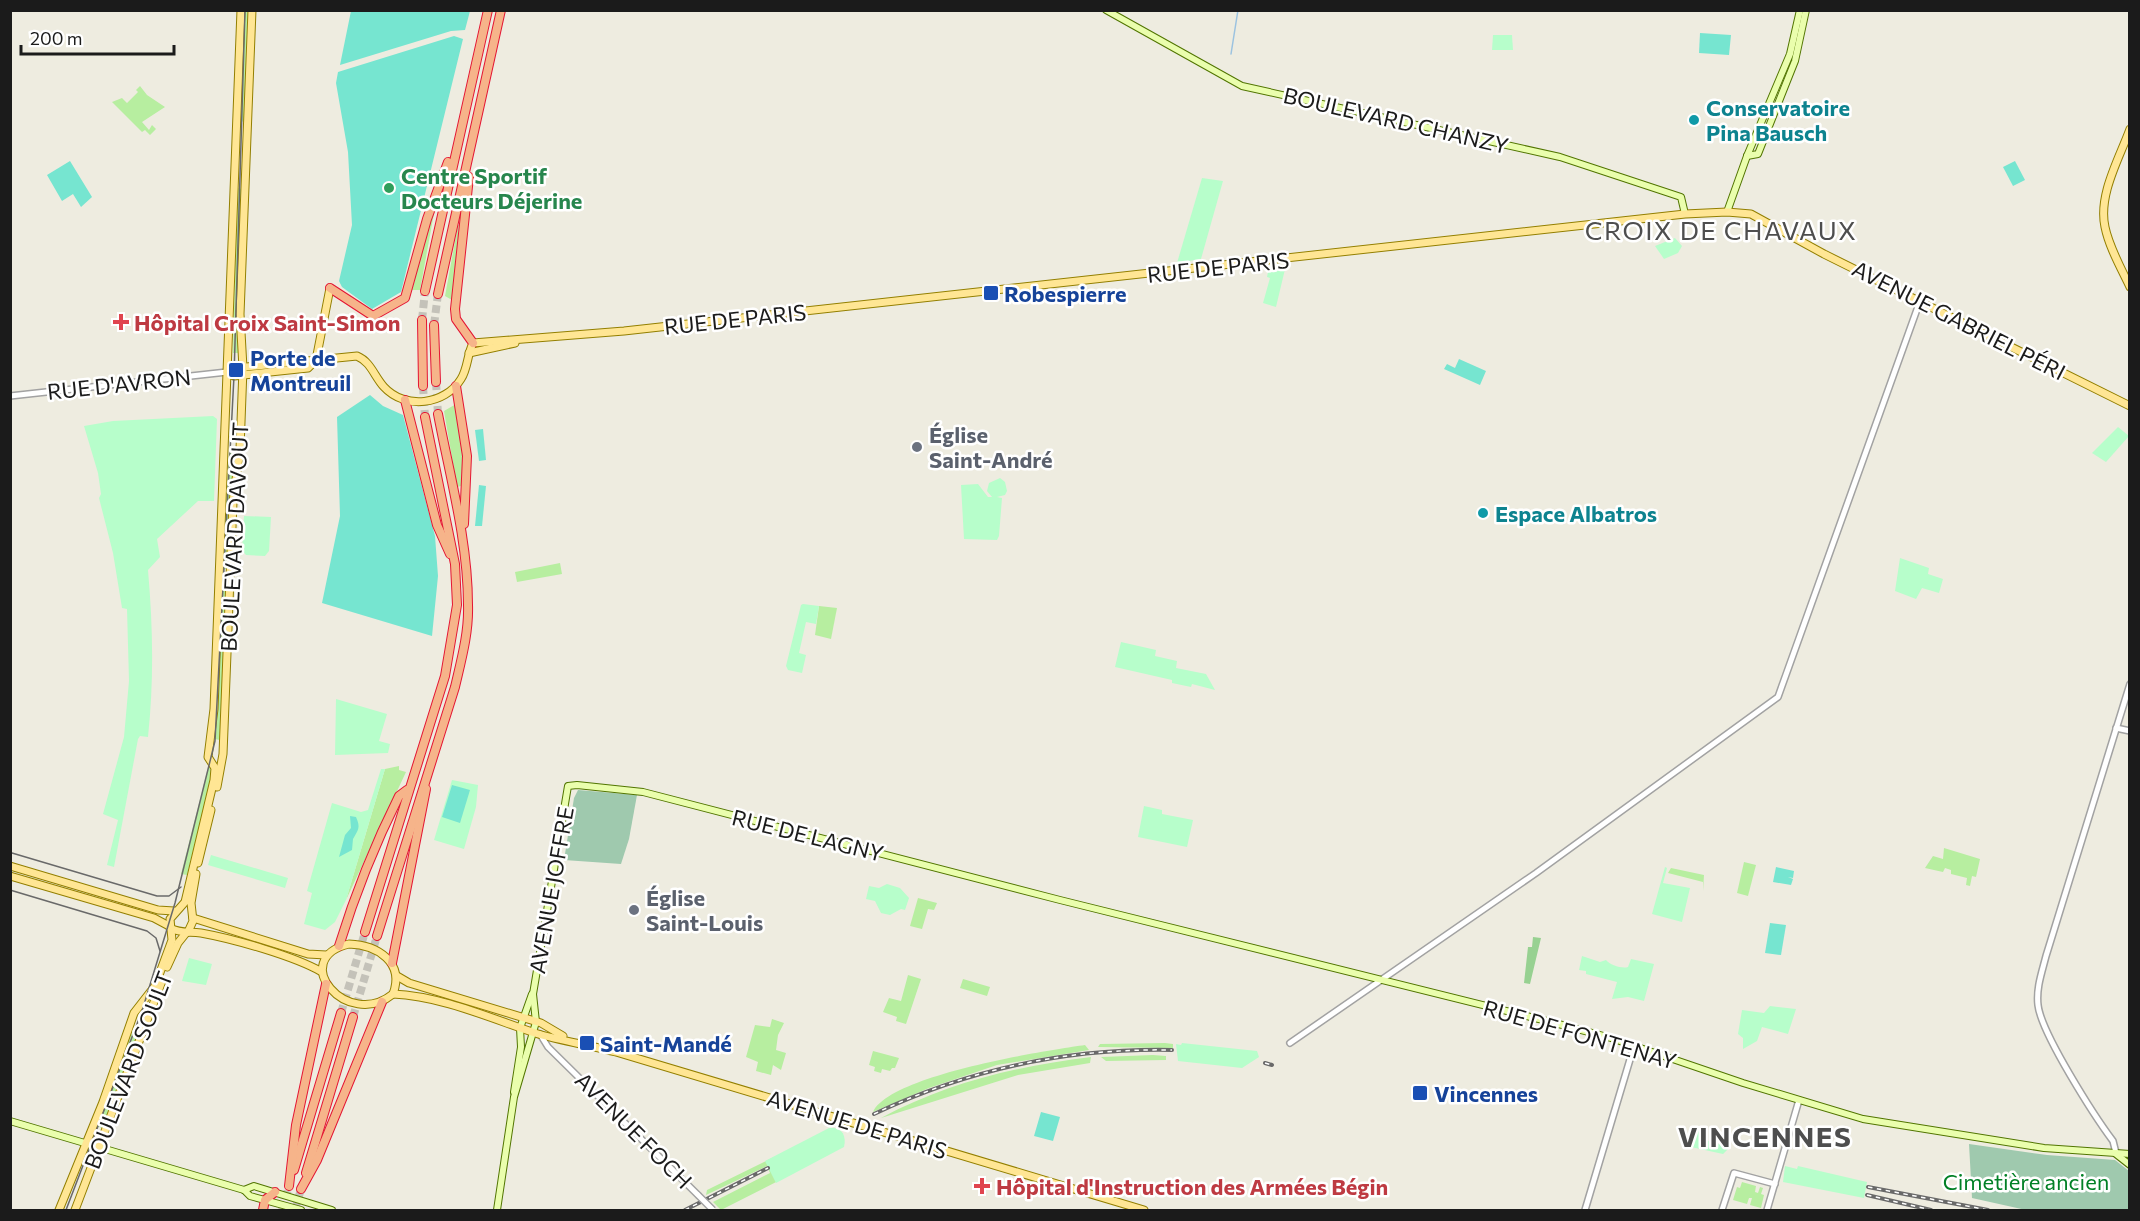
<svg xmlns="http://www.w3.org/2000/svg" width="2140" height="1221" viewBox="0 0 2140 1221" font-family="Commissioner,sans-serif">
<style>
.grass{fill:#b7eea0}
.forest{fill:#97d191}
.cemetery{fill:#9fc9ae}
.park{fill:#b7fecb}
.pitch{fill:#76e5d0}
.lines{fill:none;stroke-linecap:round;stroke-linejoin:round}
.stream{stroke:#9cc3e0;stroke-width:1.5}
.trunk-tunnel{stroke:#c4c2b9;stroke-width:8;stroke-dasharray:8 4;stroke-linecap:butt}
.tertiary-casing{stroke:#a2a2a2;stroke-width:8}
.secondary-casing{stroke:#517500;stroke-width:8}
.primary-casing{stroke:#937f00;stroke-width:9}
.trunk-casing{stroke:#e41533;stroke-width:10}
.tertiary{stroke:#fff;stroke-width:5}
.secondary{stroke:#eafead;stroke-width:6}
.primary{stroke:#ffe694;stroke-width:7}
.trunk{stroke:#f6b48a;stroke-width:8}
.tram{stroke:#696969;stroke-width:1.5}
.rail-casing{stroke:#696969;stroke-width:4}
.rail{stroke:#fff;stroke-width:1.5;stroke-dasharray:4.5;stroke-linecap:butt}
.tertiary-bridge-casing{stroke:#a2a2a2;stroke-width:8;stroke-linecap:butt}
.tertiary-bridge{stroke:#fff;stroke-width:5}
.culture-dot{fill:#0f9aa8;stroke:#fff;stroke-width:2}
.leisure-dot{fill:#2e9e5b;stroke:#fff;stroke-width:2}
.transit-dot{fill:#1a4fb4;stroke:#fff;stroke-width:2}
.health-dot{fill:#e0444e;stroke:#fff;stroke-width:2}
.worship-dot{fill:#6b7280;stroke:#fff;stroke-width:2}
.labels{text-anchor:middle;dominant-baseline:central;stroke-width:5;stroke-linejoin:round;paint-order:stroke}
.culture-label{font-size:22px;font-weight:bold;fill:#0d838f;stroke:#fff;text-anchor:start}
.street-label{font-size:22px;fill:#1b1b1b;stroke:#fff}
.leisure-label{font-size:22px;font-weight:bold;fill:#27864d;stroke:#fff;text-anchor:start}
.transit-label{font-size:22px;font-weight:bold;fill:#164399;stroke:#fff;text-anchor:start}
.health-label{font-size:22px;font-weight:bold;fill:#be3a42;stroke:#fff;text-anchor:start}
.worship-label{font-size:22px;font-weight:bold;fill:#5b616d;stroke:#fff;text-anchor:start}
.park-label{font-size:22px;fill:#028026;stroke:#fff}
.quarter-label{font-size:26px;letter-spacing:1.5px;fill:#4e4e4e;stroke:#fff}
.district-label{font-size:28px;font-weight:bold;letter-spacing:1.5px;fill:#4e4e4e;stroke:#fff}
</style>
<rect width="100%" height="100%" fill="#eeece0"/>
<g class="grass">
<path d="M243 11H249L245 122 240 121Z"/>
<path d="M140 86 147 95 165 107 142 122 149 130 152 125 156 129 150 135 145 130 142 132 112 102 122 98 127 103 138 92 136 90Z"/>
<path d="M237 188 242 189 238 353H233Z"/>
<path d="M435 208 420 290H412L431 219Z"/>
<path d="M458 225H459L452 300 445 296Z"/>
<path d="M456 404 463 454 461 486 457 487 444 411Z"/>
<path d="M229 453H234L228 569H222Z"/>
<path d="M560 563 562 574 517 582 515 572Z"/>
<path d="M222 574H228L220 740 214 739Z"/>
<path d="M819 606 837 608 831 639 815 635Z"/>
<path d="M209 764 212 774 187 875 181 874Z"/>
<path d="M399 766V770L406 772 346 900 385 769Z"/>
<path d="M1944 848 1980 859 1976 877 1972 876 1970 886 1966 885 1967 878 1951 874V870L1945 868 1943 872 1925 868 1933 856 1943 859Z"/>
<path d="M1744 862 1756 865 1748 896 1737 893Z"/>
<path d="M1671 868 1704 875 1703 891V882L1668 873Z"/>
<path d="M918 898 937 903 934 910 928 909 922 929 910 926Z"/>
<path d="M908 975 921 979 906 1024 896 1021 897 1017 883 1012 889 998 901 1001Z"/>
<path d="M963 979 990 987 987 996 960 988Z"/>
<path d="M772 1019 784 1023 778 1035 776 1050 786 1053 781 1070 773 1065 771 1075 756 1071 758 1062 746 1057 755 1025 770 1027Z"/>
<path d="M133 1030 138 1032V1036L102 1128 97 1126V1122Z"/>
<path d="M1165 1043 1173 1044V1048L1098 1047 1100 1044Z"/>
<path d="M1085 1045 1089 1050 997 1065 929 1088 873 1112C890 1075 1043 1051 1085 1045Z"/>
<path d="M873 1051 899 1058 895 1068H892L890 1071 882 1069 881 1073 874 1071 875 1067 869 1065Z"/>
<path d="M1153 1055 1166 1056V1060L1106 1061 1101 1057Z"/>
<path d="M1091 1057 1090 1063 1018 1075 881 1118C946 1083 1017 1066 1091 1057Z"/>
<path d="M774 1157 784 1178 721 1210 713 1202 770 1173 767 1166 706 1195 707 1190Z"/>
<path d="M1742 1182 1756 1186 1755 1192 1758 1193 1760 1187 1763 1188 1761 1194 1764 1195 1761 1208 1750 1205 1752 1198H1749L1747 1204 1733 1200 1737 1187 1740 1188Z"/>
</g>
<path class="forest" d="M1533 937 1541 938 1530 984 1524 983 1528 947H1532Z"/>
<g class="cemetery">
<path d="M578 790 637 795 629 839 621 864 564 860 574 798Z"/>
<path d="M1969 1144 2047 1155 2115 1160 2129 1171V1210H2026L1972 1198Z"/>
</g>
<g class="park">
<path d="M1493 35H1512L1513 50H1492Z"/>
<path d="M1202 178 1223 181 1201 259 1177 263Z"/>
<path d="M1675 238 1682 246 1678 253 1664 259 1655 246Z"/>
<path d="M1286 265 1276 307 1263 303 1270 278 1267 277 1269 267Z"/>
<path d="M213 416 217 419 214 501H198L157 539 160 557 148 570C153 627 154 680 148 737L140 736 138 739 114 867 107 865 118 820 103 814 124 737 129 681 127 609 122 608 113 553 99 498 101 494 98 473 84 426 113 421Z"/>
<path d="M2118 427 2129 436 2106 462 2092 453Z"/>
<path d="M1000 478 1005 482 1007 491 1005 495 997 497 1002 498 999 536 997 540 964 539 961 485 978 484 988 497H992L987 491 989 483Z"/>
<path d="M244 516 271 517 269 551 265 556 246 555 242 550Z"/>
<path d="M1900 558 1929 568 1928 574 1943 579 1939 593 1922 588 1916 599 1895 591Z"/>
<path d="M803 604 819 606 816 624 806 622 799 653 806 655 802 673 788 670 786 666 801 605Z"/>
<path d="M1121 642 1156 650 1155 656 1177 661 1176 668 1206 674 1215 690 1192 684 1191 687 1172 683V680L1115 667Z"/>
<path d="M336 699 387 714 379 741 390 744 388 753 335 755Z"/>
<path d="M381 769H385L346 900 335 922 325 930 304 924 312 893 307 891 332 803 361 812 368 810Z"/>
<path d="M452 780 478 785 476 807 464 849 434 840Z"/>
<path d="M1144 806 1162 810V814L1193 820 1187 847 1138 837Z"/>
<path d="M211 855 288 878 285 888 208 865Z"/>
<path d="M1665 867 1667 868 1663 883 1690 888 1682 922 1652 914Z"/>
<path d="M887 884 900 888 909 898 905 910 901 909 890 915 881 913 875 901 866 899 869 886 879 888Z"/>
<path d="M1582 956 1600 962 1606 960C1610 965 1622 969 1628 967L1631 959 1654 964 1644 1001 1628 997 1612 999 1617 982 1586 974V971L1579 970Z"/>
<path d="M189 958 212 964 206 985 182 981Z"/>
<path d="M1770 1006 1796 1009 1788 1034 1762 1027 1757 1041 1743 1049V1038L1738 1034 1742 1010 1764 1013Z"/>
<path d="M1182 1043 1257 1051 1259 1057 1242 1068 1178 1061 1176 1044 1181 1045Z"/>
<path d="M1693 1126 1707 1129 1705 1137 1702 1136 1701 1139 1730 1147 1723 1154 1691 1147 1689 1144Z"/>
<path d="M829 1128C841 1126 847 1135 844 1147L776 1183 765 1161Z"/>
<path d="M1785 1166 1797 1169 1798 1166 1867 1182 1864 1198 1783 1182Z"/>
</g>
<g class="pitch">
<path d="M351 11V10L470 11 465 30 451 31 340 65Z"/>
<path d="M1700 33 1731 35 1729 55 1699 53Z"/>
<path d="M454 36 463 39 401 292 372 309 342 287 339 281 352 225 348 152 336 83 338 72Z"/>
<path d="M70 161 92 197 81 207 73 194 62 201 47 175Z"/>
<path d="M2015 161 2025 180 2013 186 2003 167Z"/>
<path d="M1459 359 1486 371 1480 385 1444 369 1447 364 1455 368Z"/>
<path d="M370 395 383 406 403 415 435 536 438 576 432 636 322 603 340 516 337 417Z"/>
<path d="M483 429 486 460 479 461 475 430Z"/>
<path d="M479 485 486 486 482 526H475Z"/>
<path d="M452 785 470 790 460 823 442 817Z"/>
<path d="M350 816 356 817C361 828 358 830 353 839L352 850 339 857 345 835 351 828Z"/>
<path d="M1776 867 1794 871 1793 878 1788 877 1793 879 1791 885 1773 882Z"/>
<path d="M1770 923 1786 925 1781 955 1765 953Z"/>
<path d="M1041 1112 1060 1117 1053 1141 1034 1136Z"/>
</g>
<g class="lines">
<path class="stream" d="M1231 54 1238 10"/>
<g class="trunk-tunnel">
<path d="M422 320 425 291"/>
<path d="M434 325 438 294"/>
<path d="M436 382 438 414"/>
<path d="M423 386 425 417"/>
<path d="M341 1013 365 932"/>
<path d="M353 1017 377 936"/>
<path d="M282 1210 289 1186"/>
<path d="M295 1210 301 1189"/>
</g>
<defs>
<g id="tertiary">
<path d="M10 396 227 372"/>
<path d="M2116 728 2130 731"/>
<path d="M540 1034 548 1047 698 1195"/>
<path d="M1290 1043 1536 873 1778 697 1920 301"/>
<path d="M2116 1153 2113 1141C2095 1117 2041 1033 2038 1005 2036 988 2042 972 2046 956L2130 684"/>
<path d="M1585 1210 1634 1046"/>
<path d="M1722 1210 1734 1173 1775 1184"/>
<path d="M1767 1210 1799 1100"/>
</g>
<g id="secondary">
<path d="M1106 10 1242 86 1560 157 1681 197 1685 214"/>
<path d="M1747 156 1758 154 1795 61 1806 10"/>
<path d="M1727 212 1747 156 1790 54 1800 10"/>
<path d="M514 1092 521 1047 520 1028 532 994"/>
<path d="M10 1121 244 1190 250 1196 301 1210"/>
<path d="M2116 1154 2130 1165"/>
<path d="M244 1190 254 1186 332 1210"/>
<path d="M497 1210 514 1097 536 1022 533 994 568 786 577 785 643 792 1060 900 1551 1022 1611 1038 1743 1083 1863 1119 2044 1148 2130 1154"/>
</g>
<g id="primary">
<path d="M2130 129C2119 159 2098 195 2105 227 2109 247 2121 268 2130 287"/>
<path d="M469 353 515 343"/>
<path d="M316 360 330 288"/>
<path d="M227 372 236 368 357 356C371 362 374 376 384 387 405 410 445 405 461 379 468 368 467 355 473 343L624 331 1685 214 1727 212 1751 214 1824 254 2130 406"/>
<path d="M227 372 234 376 308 368 316 360"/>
<path d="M217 787 223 754 233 502 240 449 243 368 240 314 252 10"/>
<path d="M198 863 211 810"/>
<path d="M10 866 158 910 174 911"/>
<path d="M10 876 154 918 169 926"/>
<path d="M193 918 308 954 326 955"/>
<path d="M170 928C181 934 190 931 201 933 234 939 294 956 322 972"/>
<path d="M188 932 193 921 191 903 196 874"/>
<path d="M349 944C377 945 405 962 393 994 347 1031 287 959 349 944Z"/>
<path d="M167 967 178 943 186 933"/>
<path d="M397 976 409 983 541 1023 563 1036"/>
<path d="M393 994C441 996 490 1018 535 1033 561 1041 589 1045 616 1052L1144 1210"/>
<path d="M59 1210 103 1102 134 1013 155 986 172 940 170 919 185 902 214 780 215 768 208 757 214 709 241 10"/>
<path d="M75 1210 162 981"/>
</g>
<g id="trunk">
<path d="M469 177 455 309 456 319 473 343"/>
<path d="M330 288 373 316 405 298 427 219 448 162"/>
<path d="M425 291 488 10"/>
<path d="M438 294 501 10"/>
<path d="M422 320 423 386"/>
<path d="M434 325 436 382"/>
<path d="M456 386 467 456 464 524"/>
<path d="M405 400 437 525 450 554"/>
<path d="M365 932 445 676 457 605 455 564 425 417"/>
<path d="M377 936 455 687C461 661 469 633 468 605 468 541 450 477 438 414"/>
<path d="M339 946C355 894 375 844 399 796L407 790"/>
<path d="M392 963 426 789"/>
<path d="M294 1170 341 1013"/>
<path d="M306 1173 353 1017"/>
<path d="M289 1186 296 1125 326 984"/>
<path d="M301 1189 317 1160 382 1002"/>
<path d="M263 1210 265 1200 275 1192"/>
</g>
</defs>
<use href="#tertiary" class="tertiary-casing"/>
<use href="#secondary" class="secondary-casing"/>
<use href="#primary" class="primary-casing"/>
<use href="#trunk" class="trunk-casing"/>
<use href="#tertiary" class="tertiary"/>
<use href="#secondary" class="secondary"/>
<use href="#primary" class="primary"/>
<use href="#trunk" class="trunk"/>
<g class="tram">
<path d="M12 853 157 896H169L181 887"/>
<path d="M10 890 147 931 156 938 160 951"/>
<path d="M66 1210 142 1011 175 903 215 741 234 376 245 10"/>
</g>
<defs>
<g id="rail">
<path d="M1265 1063 1272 1065"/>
<path d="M874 1114C969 1069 1067 1048 1172 1050"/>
<path d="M1868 1187 1988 1210"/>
<path d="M1867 1195 1931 1210"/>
<path d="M685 1210 768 1168"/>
</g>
</defs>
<use href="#rail" class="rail-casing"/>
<use href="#rail" class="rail"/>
<defs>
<path id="tertiary-bridge" d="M698 1195 713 1210"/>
</defs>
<use href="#tertiary-bridge" class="tertiary-bridge-casing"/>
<use href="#tertiary-bridge" class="tertiary-bridge"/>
</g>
<g class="culture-dot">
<circle cx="1694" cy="120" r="6"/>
<circle cx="1483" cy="513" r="6"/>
</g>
<circle class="leisure-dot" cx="389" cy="188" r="6"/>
<g class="transit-dot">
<rect x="983" y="285" width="16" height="16" rx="3"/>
<rect x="228" y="362" width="16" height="16" rx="3"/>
<rect x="579" y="1035" width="16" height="16" rx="3"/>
<rect x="1412" y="1085" width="16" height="16" rx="3"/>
</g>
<g class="health-dot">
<path d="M118 313h6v6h6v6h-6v6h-6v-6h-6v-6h6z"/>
<path d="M979 1177h6v6h6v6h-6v6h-6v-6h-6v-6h6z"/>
</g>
<g class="worship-dot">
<circle cx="917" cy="447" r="6"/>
<circle cx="634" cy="910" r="6"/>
</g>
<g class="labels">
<g class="culture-label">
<text x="1706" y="107">Conservatoire<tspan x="1706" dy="25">Pina Bausch</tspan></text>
<text x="1495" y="513">Espace Albatros</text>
</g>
<g class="street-label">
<text transform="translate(1396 120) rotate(13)">BOULEVARD CHANZY</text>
<text transform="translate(1218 267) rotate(-6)">RUE DE PARIS</text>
<text transform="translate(735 319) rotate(-6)">RUE DE PARIS</text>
<text transform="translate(1959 320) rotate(27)">AVENUE GABRIEL PÉRI</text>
<text transform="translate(119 384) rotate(-6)">RUE D'AVRON</text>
<text transform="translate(234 537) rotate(-87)">BOULEVARD DAVOUT</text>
<text transform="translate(808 835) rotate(14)">RUE DE LAGNY</text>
<text transform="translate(551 890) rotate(-80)">AVENUE JOFFRE</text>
<text transform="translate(1580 1034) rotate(16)">RUE DE FONTENAY</text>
<text transform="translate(128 1070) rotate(-69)">BOULEVARD SOULT</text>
<text transform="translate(857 1124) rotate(17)">AVENUE DE PARIS</text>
<text transform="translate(634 1130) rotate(45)">AVENUE FOCH</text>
</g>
<g class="leisure-label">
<text x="401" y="175">Centre Sportif<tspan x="401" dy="25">Docteurs Déjerine</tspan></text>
</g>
<g class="transit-label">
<text x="1004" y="293">Robespierre</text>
<text x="250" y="357">Porte de<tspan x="250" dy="25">Montreuil</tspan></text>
<text x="600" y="1043">Saint-Mandé</text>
<text x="1434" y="1093">Vincennes</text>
</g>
<g class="health-label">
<text x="134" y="322">Hôpital Croix Saint-Simon</text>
<text x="996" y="1186">Hôpital d'Instruction des Armées Bégin</text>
</g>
<g class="worship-label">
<text x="929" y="434">Église<tspan x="929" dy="25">Saint-André</tspan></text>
<text x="646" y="897">Église<tspan x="646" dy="25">Saint-Louis</tspan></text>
</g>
<g class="park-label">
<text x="2026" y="1181">Cimetière ancien</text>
</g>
<g class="quarter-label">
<text x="1721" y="229">CROIX DE CHAVAUX</text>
</g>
<g class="district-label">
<text x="1765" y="1136">VINCENNES</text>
</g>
</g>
<rect width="2140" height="1221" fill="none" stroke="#1b1b1b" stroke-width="24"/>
<path d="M21 45v9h153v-9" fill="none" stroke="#1b1b1b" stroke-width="3"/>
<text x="30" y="45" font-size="18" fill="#1b1b1b" stroke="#ffffff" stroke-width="4.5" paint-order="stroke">200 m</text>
</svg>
